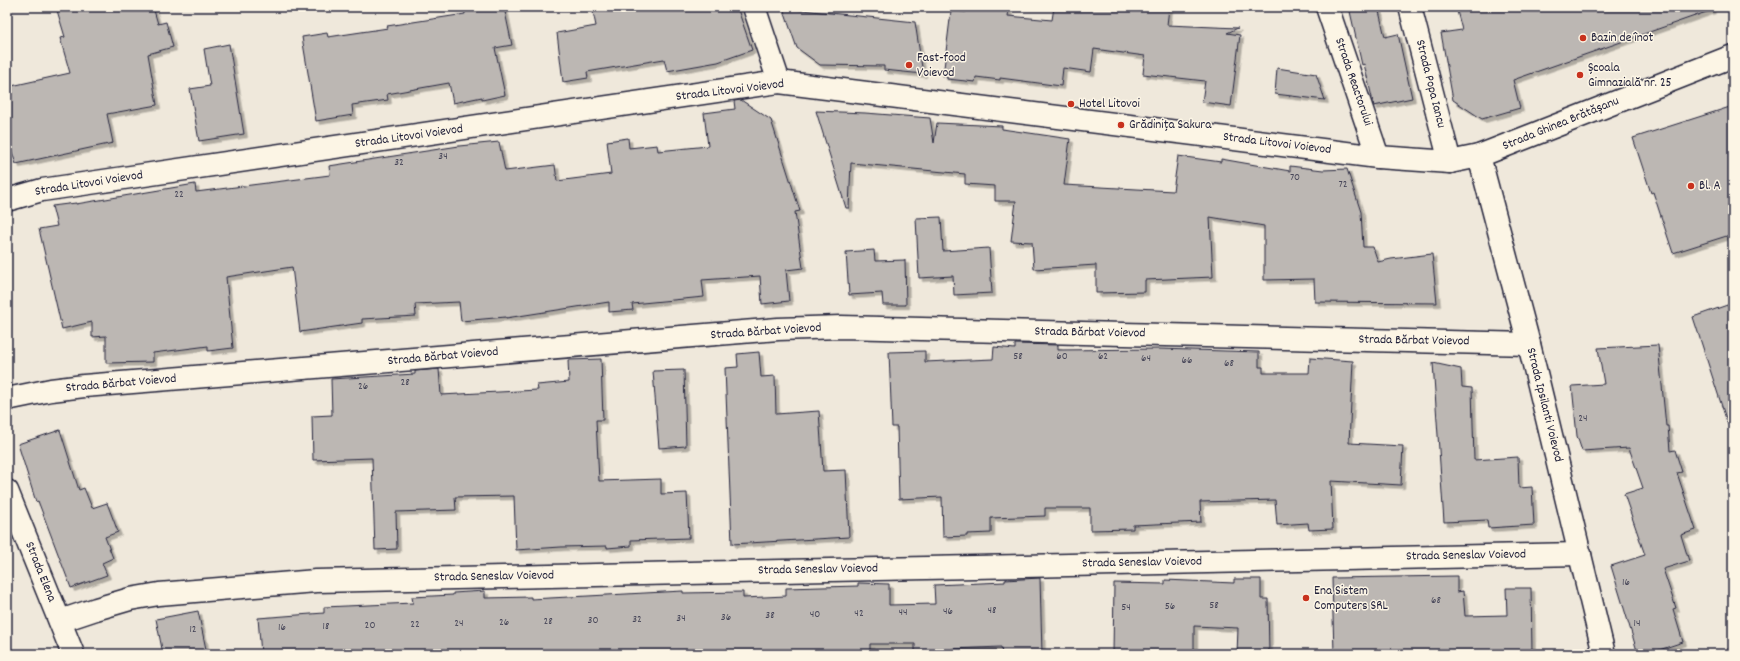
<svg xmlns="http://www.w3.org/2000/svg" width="1740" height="661" viewBox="0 0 1740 661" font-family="Dekko,sans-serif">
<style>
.building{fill:#bcb7b3;stroke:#22223b;filter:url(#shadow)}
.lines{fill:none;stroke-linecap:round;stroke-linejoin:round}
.minor-casing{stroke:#22223b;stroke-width:25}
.minor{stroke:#fcf5e5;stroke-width:22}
.poi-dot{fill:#c8321e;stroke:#fcf5e5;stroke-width:1.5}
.labels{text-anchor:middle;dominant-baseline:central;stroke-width:3;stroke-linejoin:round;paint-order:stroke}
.number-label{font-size:11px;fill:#484759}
.poi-label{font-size:13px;fill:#22223b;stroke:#fcf5e5;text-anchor:start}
.street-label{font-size:13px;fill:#22223b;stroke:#fcf5e5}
</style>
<defs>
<filter id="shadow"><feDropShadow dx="3.5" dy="3.5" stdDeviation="0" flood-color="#0004"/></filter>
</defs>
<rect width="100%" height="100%" fill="#efe8db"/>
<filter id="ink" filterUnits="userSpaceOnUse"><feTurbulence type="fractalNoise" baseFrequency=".025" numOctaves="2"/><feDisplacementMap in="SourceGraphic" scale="8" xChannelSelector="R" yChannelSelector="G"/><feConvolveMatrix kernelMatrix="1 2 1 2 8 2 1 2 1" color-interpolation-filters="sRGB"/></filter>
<g filter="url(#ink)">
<g class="building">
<path d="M56 7H153L158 24 166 22 173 47 148 54 157 105 107 114 113 143 16 164 7 137V87L70 73 60 38 65 37Z"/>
<path d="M464 7H504L512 45 495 48 505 95 482 100V97L453 103 449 83 387 94 388 100 352 105 353 115 316 121 302 37 327 33 328 37 388 28 387 26 465 14Z"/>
<path d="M592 7H616L617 12 661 7H737L752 50 718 62 667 71 664 59 587 72 588 78 563 82 557 33 596 26Z"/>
<path d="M967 7H994L1009 10 1008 16 1052 20 1054 7H1157L1169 8 1167 25 1238 28 1227 33 1240 35 1231 106 1202 102 1205 81 1143 74 1145 56 1094 49 1091 72 1063 68 1061 86 1000 78V80L976 77 975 82 947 79V77L943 76 951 11 966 12Z"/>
<path d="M1349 7H1378L1385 37 1398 34 1412 98 1374 106 1364 64 1362 65Z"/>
<path d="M1456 7H1711L1712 10 1513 80 1520 108 1482 119 1453 100 1441 33 1462 30Z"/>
<path d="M783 8 915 22 923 74 884 70V66L820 65 797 48Z"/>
<path d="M229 44 244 134 199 141 190 89 210 86 204 49Z"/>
<path d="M1277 68 1316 74 1325 100 1275 94Z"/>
<path d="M741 100 771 120 800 211 795 212 803 268 786 270 789 301 762 304 760 276 702 280 704 297 632 304 633 310 609 312V302L506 318V317L461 321 459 302 415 304 416 316 362 319V323L300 332 292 267 226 277 233 348 208 351V346L153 353V362L106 363V336L92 337V322L62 329 39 229 57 226 52 206 76 203V204L195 184 196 192 330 175 329 166 459 146 499 142 505 171 555 165 557 181 611 174 607 141 628 138 629 148 657 145 658 151 708 146 704 113 735 109 734 101Z"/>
<path d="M1733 106V234L1673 253 1653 192 1651 193 1633 138Z"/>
<path d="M816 111 865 113 930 118 934 143 937 123 1002 126V129L1070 139 1064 185 1173 191 1178 156 1221 162V159L1290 171V166L1323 170 1347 169 1361 212 1363 247H1373L1378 262 1391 259 1432 254 1437 303 1315 302 1314 279 1264 280V226L1210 217 1213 277 1145 280V292L1096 293V265L1034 269 1032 242 1011 241 1016 201H995V186L965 184V174L851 163 849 208H846Z"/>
<path d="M941 217 943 251 989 248 992 293 954 295 953 276 919 278 916 218Z"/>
<path d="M874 250 875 261 905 260 906 305H883L882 293 849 295 846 252Z"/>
<path d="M1733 303V424L1728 425 1693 317Z"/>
<path d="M1015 344 1058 345V350L1159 349 1259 352V367H1263V373H1309L1310 358 1353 361 1349 443 1403 446 1401 485 1331 481 1333 529 1309 530 1308 523 1277 525 1275 500 1200 502 1201 522 1133 525V529L1090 530V508H1045V516L991 518V533L967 534V536L943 537 942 497 899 499 897 427H892L889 352 925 351V362L993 359 994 347 1015 349Z"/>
<path d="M1658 345 1666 426H1668L1670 451 1675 450 1682 472 1677 473 1696 530 1681 535 1689 561 1663 569 1676 608 1673 609 1683 642 1647 654H1638L1611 566 1645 555 1624 494 1643 488 1629 448 1582 451 1577 436 1572 386 1604 384 1598 348Z"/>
<path d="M759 352 761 377 775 376 776 414 819 411 823 471 846 470 849 537 732 544 725 368 738 367 737 354Z"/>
<path d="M601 359 603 420H596L599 481 661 479V494L687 493 689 538 631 540V546L607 548V546L561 547 516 550 514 496 455 497 456 510 396 512 397 549 375 550 372 458 313 460 312 416 332 415 331 379 415 374V371L439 369 441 395 538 390 537 385 569 382 568 360Z"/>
<path d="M1433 363 1461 369 1462 387 1472 388 1474 460 1518 457 1519 488 1532 487 1534 525 1488 528 1487 520 1444 522Z"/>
<path d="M684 370 686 446 659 448 653 371Z"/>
<path d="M60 430 79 490 84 488 92 508 107 503 118 532 105 537 113 558 102 563 107 575 71 588 38 501 36 502 18 444Z"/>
<path d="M1457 576V592L1463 591 1465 616 1507 615 1506 588H1531L1532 652 1472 654H1334L1332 578Z"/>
<path d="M1040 578 1042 654H1002L1001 647 952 649 953 654H915V644H870V654H746V653H717V652L659 654V652L624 654H596L595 652 489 654V652L457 654H261L258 618 324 613V607L413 603 412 597 453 595V593L485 591V598L531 597V599L683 591V593L743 592V598L786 596V588L858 586V583L889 584V605L935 604 934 585 1005 582V580Z"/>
<path d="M1234 579H1261V599H1268L1269 654H1237L1238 628 1194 626V654H1113L1114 583 1165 584V580L1234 583Z"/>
<path d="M198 611 207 654H163L156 619Z"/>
</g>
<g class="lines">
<defs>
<g id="minor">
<path d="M754 7 779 82"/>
<path d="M1327 7 1378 157"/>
<path d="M1410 7 1450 162"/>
<path d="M1479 156 1529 344 1604 654"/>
<path d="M7 200 42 190 779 82 1378 157 1450 162 1479 156 1733 56"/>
<path d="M7 399 51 390 84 386 778 329 841 327 1529 344"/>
<path d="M7 491 73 654"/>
<path d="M60 621 96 609 130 599 159 594 316 581 1580 554"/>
</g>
</defs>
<use href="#minor" class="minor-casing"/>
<use href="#minor" class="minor"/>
</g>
</g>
<g class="poi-dot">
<circle cx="1583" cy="38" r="4"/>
<circle cx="909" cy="65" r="4"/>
<circle cx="1580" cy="75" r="4"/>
<circle cx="1071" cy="104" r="4"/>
<circle cx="1121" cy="125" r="4"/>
<circle cx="1691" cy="186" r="4"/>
<circle cx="1306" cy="598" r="4"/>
</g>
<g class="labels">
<g class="number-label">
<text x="443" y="157">34</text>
<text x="399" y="163">32</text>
<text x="1295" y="178">70</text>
<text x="1343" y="185">72</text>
<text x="179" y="195">22</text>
<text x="1018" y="357">58</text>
<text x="1062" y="357">60</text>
<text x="1103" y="357">62</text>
<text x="1146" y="359">64</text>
<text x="1187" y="361">66</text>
<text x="1229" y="364">68</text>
<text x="405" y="383">28</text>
<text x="363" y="387">26</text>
<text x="1583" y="419">24</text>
<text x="1626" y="583">16</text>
<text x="1436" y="601">68</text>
<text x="1214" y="606">58</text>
<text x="1170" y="607">56</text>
<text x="1126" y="608">54</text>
<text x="992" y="611">48</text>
<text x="948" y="612">46</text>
<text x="903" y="613">44</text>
<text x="859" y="614">42</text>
<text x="815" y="615">40</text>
<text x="770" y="616">38</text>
<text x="726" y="618">36</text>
<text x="681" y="619">34</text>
<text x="637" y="620">32</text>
<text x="593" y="621">30</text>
<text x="548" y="622">28</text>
<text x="504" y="623">26</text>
<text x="459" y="624">24</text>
<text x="1637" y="624">14</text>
<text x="415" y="625">22</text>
<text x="370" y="626">20</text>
<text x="326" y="627">18</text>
<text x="282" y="628">16</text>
<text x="193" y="630">12</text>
</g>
<g class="poi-label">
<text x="1591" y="38">Bazin de înot</text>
<text x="917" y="58">Fast-food<tspan x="917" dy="15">Voievod</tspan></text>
<text x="1588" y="68">Școala<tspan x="1588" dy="15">Gimnazială nr. 25</tspan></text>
<text x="1079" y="104">Hotel Litovoi</text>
<text x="1129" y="125">Grădinița Sakura</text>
<text x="1699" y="186">Bl. A</text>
<text x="1314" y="591">Ena Sistem<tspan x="1314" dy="15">Computers SRL</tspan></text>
</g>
<g class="street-label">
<text transform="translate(1353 82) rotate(71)">Strada Reactorului</text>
<text transform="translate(1430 84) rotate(76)">Strada Popa Iancu</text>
<text transform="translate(730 91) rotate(-7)">Strada Litovoi Voievod</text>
<text transform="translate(1561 124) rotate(-22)">Strada Ghinea Brătășanu</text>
<text transform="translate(409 137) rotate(-8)">Strada Litovoi Voievod</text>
<text transform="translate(1277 144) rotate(7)">Strada Litovoi Voievod</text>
<text transform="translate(89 184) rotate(-9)">Strada Litovoi Voievod</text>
<text transform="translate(766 332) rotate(-4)">Strada Bărbat Voievod</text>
<text transform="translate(1090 333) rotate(1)">Strada Bărbat Voievod</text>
<text transform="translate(1414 341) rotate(1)">Strada Bărbat Voievod</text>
<text transform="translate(443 357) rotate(-5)">Strada Bărbat Voievod</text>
<text transform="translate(121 384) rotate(-5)">Strada Bărbat Voievod</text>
<text transform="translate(1544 405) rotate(76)">Strada Ipsilanti Voievod</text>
<text transform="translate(1466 556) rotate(-1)">Strada Seneslav Voievod</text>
<text transform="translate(1142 563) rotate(-1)">Strada Seneslav Voievod</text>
<text transform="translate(818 570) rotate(-1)">Strada Seneslav Voievod</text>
<text transform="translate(40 572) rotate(68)">Strada Elena</text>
<text transform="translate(494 577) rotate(-1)">Strada Seneslav Voievod</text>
</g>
</g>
<rect width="1740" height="661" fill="none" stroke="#fcf5e5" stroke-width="24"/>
<rect x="12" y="12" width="1716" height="637" fill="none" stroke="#22223b" stroke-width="1.5" filter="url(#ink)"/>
</svg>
